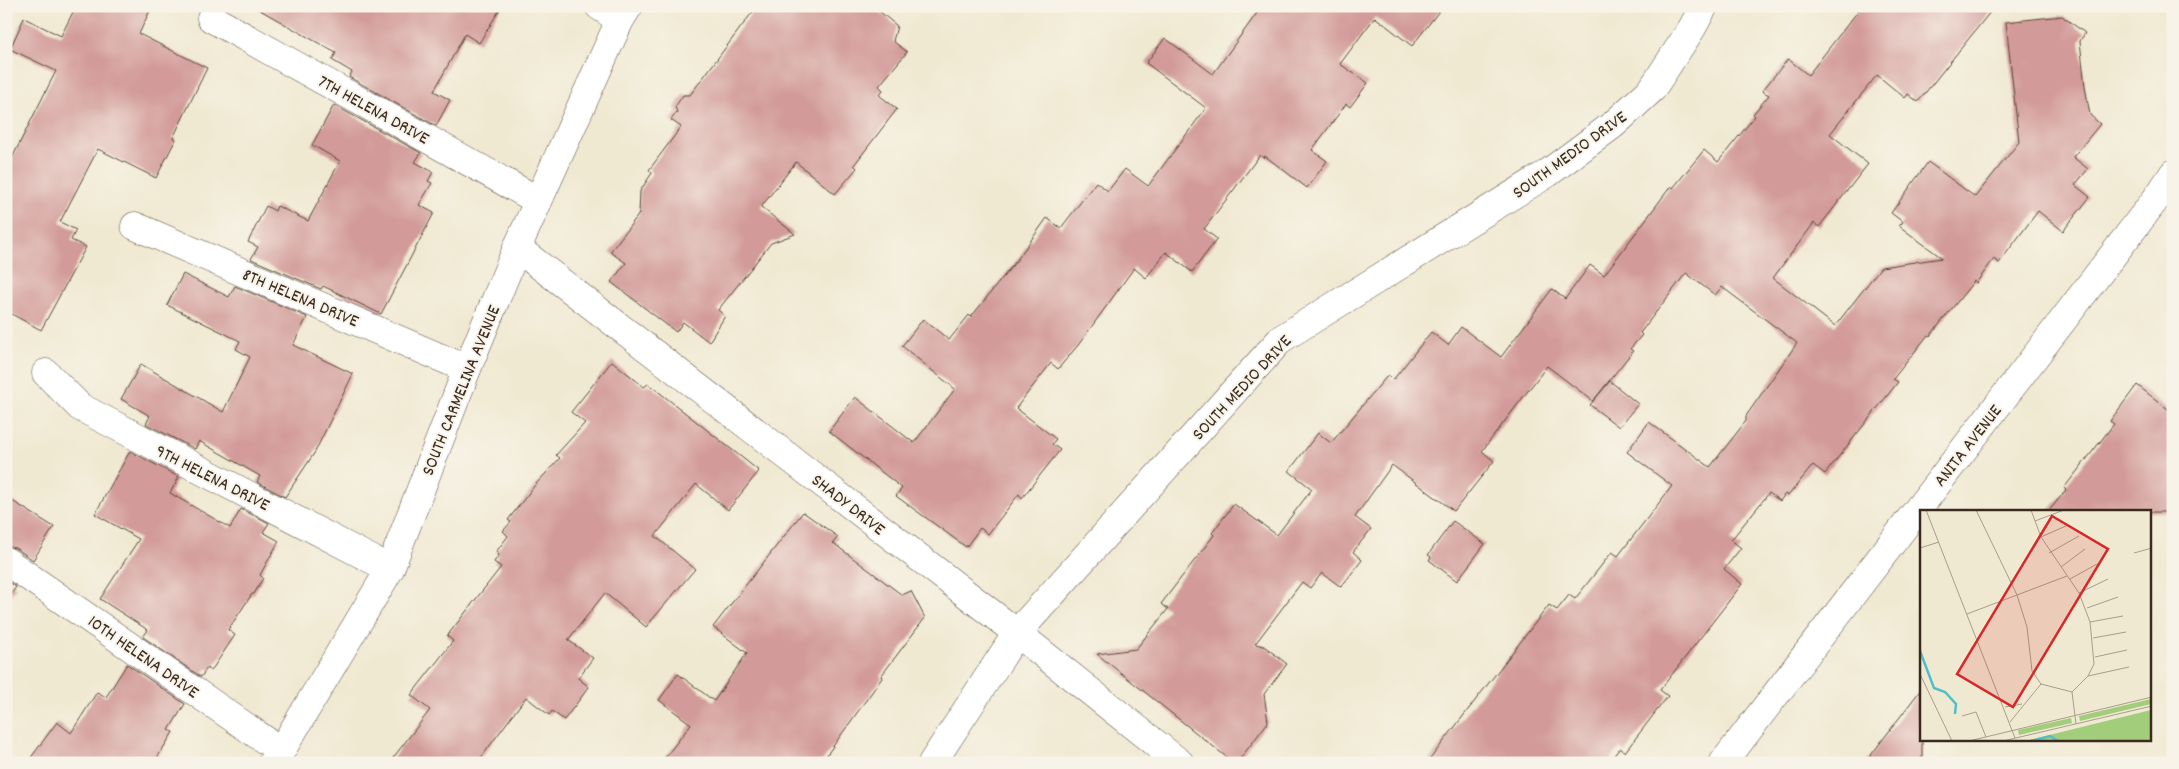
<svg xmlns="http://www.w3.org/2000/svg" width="2179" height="769" viewBox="0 0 2179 769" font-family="Dekko,sans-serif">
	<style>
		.building { fill: #d29a98 }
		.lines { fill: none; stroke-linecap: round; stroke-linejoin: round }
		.street-casing { stroke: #564739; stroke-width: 29 }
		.street { stroke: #fff; stroke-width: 28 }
		.labels { text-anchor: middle; stroke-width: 4; stroke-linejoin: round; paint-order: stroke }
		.street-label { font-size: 18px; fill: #3b2a1e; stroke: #f7f3e8 }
		.inset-river { fill: none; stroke: #51bec9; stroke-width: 2.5 }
		.inset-road { fill: none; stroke: #a89d8a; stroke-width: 1 }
		.view { fill: #d62828; fill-opacity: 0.15; stroke: #d62828; stroke-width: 2.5 }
		.inset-edge { fill: none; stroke: #3b2a1e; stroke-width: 2.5 }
	</style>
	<rect width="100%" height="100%" fill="#f7f3e8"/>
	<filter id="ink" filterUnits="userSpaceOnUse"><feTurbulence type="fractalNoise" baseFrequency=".02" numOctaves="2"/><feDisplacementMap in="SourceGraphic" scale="10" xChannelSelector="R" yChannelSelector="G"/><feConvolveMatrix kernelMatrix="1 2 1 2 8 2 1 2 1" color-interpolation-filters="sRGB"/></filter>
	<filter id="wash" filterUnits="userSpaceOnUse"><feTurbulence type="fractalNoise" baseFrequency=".0096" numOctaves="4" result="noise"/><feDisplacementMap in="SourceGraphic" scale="20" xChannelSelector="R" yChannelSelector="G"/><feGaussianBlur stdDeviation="1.12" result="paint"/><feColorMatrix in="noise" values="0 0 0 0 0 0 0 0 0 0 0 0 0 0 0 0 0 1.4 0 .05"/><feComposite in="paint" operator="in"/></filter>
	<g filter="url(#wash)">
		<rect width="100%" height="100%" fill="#f0e9d2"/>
		<g id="blocks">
			<g class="building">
				<path d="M76,6H152L139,34L207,68L173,138L176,139L156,178L98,149L60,222L76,230L71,240L86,247L41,330L6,311V170L56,71L10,49L24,18L61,36Z"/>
				<path d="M253,6H502L479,43L465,34L434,91L450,100L436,126L349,77L352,72L332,60L336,53Z"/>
				<path d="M757,6H873L897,26L893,41L907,52L879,86L883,90L879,95L897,109L854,165L857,168L835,194L796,162L761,207L795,234L771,243L718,310L725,316L709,342L683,322L676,332L611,282L626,263L610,252L639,214L640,191L652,173L649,170L681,127L671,120L677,112L675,107L683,95H690Z"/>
				<path d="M1262,6H1443L1412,46L1375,17L1340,64L1368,83L1350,107L1346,104L1312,150L1327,161L1307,188L1265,156L1263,158L1260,155L1204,229L1217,239L1192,272L1166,252L1146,278L1134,268L1079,344L1058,369L1051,363L1016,408L1056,439L1052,444L1060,450L1022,498L1019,494L988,534L980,528L966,547L896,496L902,488L829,431L855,397L914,443L955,389L902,346L923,319L949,340L969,315L971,317L1016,261L1047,218L1061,228L1096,182L1108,191L1125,169L1148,186L1206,108L1146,63L1165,38L1213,74Z"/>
				<path d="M1862,6H1995L1918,102L1908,94L1905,98L1877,75L1830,134L1868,164L1819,227L1814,223L1773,278L1835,326L1881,267L1942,258L1899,226L1903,222L1891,213L1928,162L1975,197L2019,142L2006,22L2062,16L2085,33L2080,41L2085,87L2090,115L2100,124L2073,157L2088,169L2075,185L2090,197L2063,231L2038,211L1999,263L1994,259L1976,283L1974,281L1930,336L1928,335L1893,379L1898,382L1825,474L1813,465L1788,496L1785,494L1780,501L1769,493L1731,540L1741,548L1724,569L1742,584L1660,690L1668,696L1625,752L1620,748L1608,763H1427L1549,605L1557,610L1569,595L1575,599L1612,552L1618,556L1672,486L1627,452L1649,422L1710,467L1746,421V416L1797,343L1722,287L1715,295L1686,273L1640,333L1642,335L1630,349L1633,351L1593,401L1547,366L1482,451L1494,461L1454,511L1392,465L1355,517L1371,529L1353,552L1362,560L1341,587L1322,573L1310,588L1302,582L1255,644L1264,646L1287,664L1264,694L1268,722L1237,763H1234L1097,654L1136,649L1168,609L1161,604L1214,535L1212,533L1234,504L1277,535L1312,489L1289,471L1318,433L1331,443L1388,375L1393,380L1431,332L1448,345L1461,327L1501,357L1552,289L1565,299L1590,265L1604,275L1671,186L1673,188L1704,150L1718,162L1755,116L1753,114L1769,95L1762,91L1788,59L1808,75Z"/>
				<path d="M334,105L421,153L415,162L433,172L428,181L432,183L419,205L434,213L381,314L323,286L321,289L251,259L258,247L248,242L266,206L275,211L277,206L308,221L340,161L312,145Z"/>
				<path d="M183,274L229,297L235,286L307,317L293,345L353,374L315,452L285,497L257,482L260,476L199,441L195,449L146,424L150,416L121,399L141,364L223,412L250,357L236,349L240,341L167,305Z"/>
				<path d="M612,361L644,387L648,384L655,389L759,471L728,510L696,484L655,536L695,569L646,627L605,593L568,640L593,658L578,678L589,687L564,720L552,711L549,715L526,697L477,763H389L430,710L411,695L453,641L447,636L501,567L494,562L499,555L496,552L508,536L503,531L511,522L508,520L535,485L560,458L556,455L585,423L571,412Z"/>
				<path d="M1610,381L1638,404L1619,427L1590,405Z"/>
				<path d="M2137,385L2173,413V512H2048L2066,490L2064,488L2114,424L2110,421Z"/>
				<path d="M130,451L179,477L170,493L230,528L241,509L269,523L263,532L279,541L260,575L263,578L254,594H252L228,630L235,635L211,671L207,668L201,677L143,637L148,630L100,599L139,539L95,514Z"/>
				<path d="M6,497L54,527L33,560L15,548L6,546Z"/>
				<path d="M803,512L838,537L833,543L902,595L911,591L925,618L881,676L882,678L821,763H661L691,724L659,700L678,674L714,701L747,653L713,627Z"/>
				<path d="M1453,521L1485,544L1457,581L1429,560L1431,557L1428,555Z"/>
				<path d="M6,580L16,587L6,602Z"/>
				<path d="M127,664L185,704L169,730L173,732L154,763H27L57,722L71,733L97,692L106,697Z"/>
				<path d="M1922,688V763H1865Z"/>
			</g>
		</g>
	</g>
	<g filter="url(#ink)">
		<use href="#blocks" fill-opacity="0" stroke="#564739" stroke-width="1"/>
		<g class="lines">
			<defs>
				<g id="street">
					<path d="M599,6L620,20"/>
					<path d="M211,18L537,200"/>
					<path d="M135,226L467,369"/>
					<path d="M517,248L1017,633L1180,763"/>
					<path d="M46,373L80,407L390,569"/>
					<path d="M6,561L281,751"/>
					<path d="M272,763L281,751L390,569L467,369L517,248L620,20L629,6"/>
					<path d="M932,763L1017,633L1281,339L1548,173L1614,124L1652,89L1692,28L1704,6"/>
					<path d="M1723,763L2159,195L2173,174"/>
				</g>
			</defs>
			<use href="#street" class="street-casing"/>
			<use href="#street" class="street"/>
		</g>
	</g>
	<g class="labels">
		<g class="street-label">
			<text transform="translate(374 109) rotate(29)" y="6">7TH HELENA DRIVE</text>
			<text transform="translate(1569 154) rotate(-36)" y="6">SOUTH MEDIO DRIVE</text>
			<text transform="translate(301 297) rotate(23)" y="6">8TH HELENA DRIVE</text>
			<text transform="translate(1241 387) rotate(-47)" y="6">SOUTH MEDIO DRIVE</text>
			<text transform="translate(460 390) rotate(-68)" y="6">SOUTH CARMELINA AVENUE</text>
			<text transform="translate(1967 445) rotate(-52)" y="6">ANITA AVENUE</text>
			<text transform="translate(213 477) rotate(27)" y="6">9TH HELENA DRIVE</text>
			<text transform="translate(849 504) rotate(38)" y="6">SHADY DRIVE</text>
			<text transform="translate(144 656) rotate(35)" y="6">10TH HELENA DRIVE</text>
		</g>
	</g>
	<g transform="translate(1920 510)">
		<rect width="231" height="231" fill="#f0e9d2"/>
		<path d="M231,189V194L160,211L159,206ZM231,200V231H105ZM151,208L152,213L99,225L98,220Z" fill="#a2ce7b"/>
		<path class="inset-river" d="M0,141L14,178L25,182L36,194L35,204M111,231L130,226L138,231"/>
		<path class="inset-road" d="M6,0L95,228M56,0L97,85L107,117L112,161L121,174L152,182M111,0L121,27L159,83L170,112L174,154L168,166L152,182L156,214M115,11L144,0M121,27L148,15M0,38L19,32M129,43L159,26M214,43L232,38M141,57L165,39M150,69L177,54M159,83L188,69M167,98L198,87M47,104L147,66M170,112L203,106M173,128L206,122M175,147L207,140M0,164L32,231M168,166L209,157M85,197L102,194M42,206L56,202L66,227M90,212L121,174M49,231L232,187M83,231L232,196"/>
		<path class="view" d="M132,6L188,39L93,197L37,164Z"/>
		<rect width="231" height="231" class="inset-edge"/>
	</g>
	<rect width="2179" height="769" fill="none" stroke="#f7f3e8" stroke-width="25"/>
</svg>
